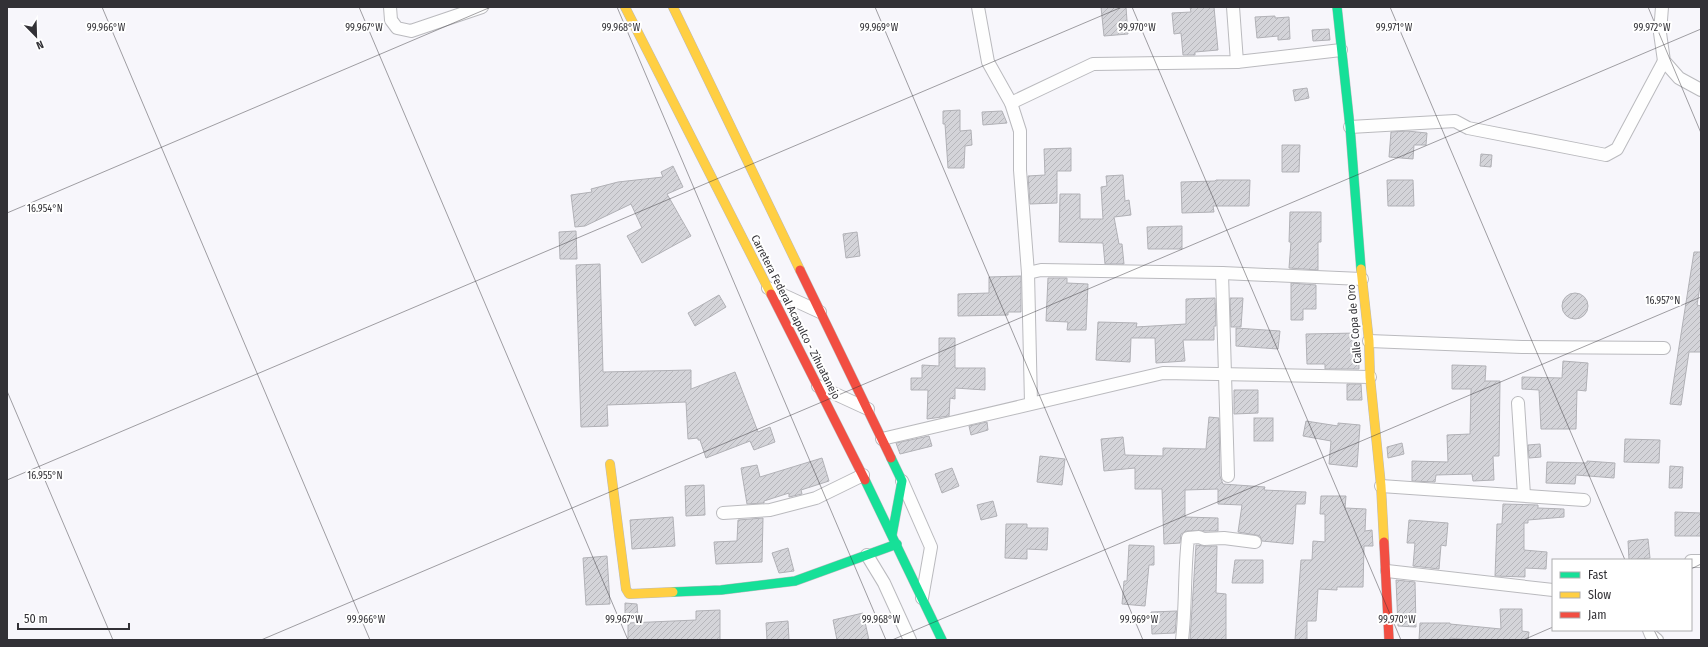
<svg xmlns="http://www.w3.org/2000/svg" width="1708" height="647" viewBox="0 0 1708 647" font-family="'Fira Sans Condensed',sans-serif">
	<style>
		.building { fill: url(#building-hatch); stroke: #b1b1b6 }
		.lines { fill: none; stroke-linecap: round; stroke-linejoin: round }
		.street-casing { stroke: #bababe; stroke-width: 14 }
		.fast-casing { stroke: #bababe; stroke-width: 10 }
		.slow-casing { stroke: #bababe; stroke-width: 10 }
		.jam-casing { stroke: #bababe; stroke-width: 10 }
		.street { stroke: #fefefe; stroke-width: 12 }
		.fast { stroke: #16e098; stroke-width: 9 }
		.slow { stroke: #ffcf43; stroke-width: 9 }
		.jam { stroke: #f24e42; stroke-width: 9 }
		.ticks { fill: none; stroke: #323136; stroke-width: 1; stroke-opacity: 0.45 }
		.labels { text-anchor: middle; stroke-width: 4; stroke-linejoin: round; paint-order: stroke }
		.street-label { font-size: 11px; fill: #323136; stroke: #fff }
		.ticks-label { font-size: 10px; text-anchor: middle; fill: #323136; stroke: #fff; stroke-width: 4; stroke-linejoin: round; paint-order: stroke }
	</style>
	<defs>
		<pattern id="building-hatch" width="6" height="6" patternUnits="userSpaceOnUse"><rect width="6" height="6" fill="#d4d4d9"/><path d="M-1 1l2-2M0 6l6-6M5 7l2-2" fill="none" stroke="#b6b6bb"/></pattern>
	</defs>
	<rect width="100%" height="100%" fill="#f7f6fb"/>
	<g class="building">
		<path d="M1101,7H1126L1128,34L1104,36Z"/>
		<path d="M1190,7H1214L1218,50L1195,52V55H1183L1181,33L1174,34L1172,13L1191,12Z"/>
		<path d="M1275,16V18L1289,17L1290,39L1278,40V36L1257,38L1255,17Z"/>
		<path d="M1329,29L1330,40L1313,41L1312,30Z"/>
		<path d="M1307,88L1309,98L1295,101L1293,90Z"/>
		<path d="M960,110V131L971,130L972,145L965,146L964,168H948L945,124H943V111Z"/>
		<path d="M1002,111L1007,123L983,125L982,112Z"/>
		<path d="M1407,131L1427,133L1426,145H1414L1413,159L1389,157L1391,132Z"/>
		<path d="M1282,145H1300L1299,172H1282Z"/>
		<path d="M1071,148V171H1057V203L1030,204L1028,176L1045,175L1044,149Z"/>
		<path d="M1481,154L1492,155L1491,167L1480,166Z"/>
		<path d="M673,166L683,187L667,194L691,236L642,263L627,236L642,228L631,204L585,226L575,227L571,195L592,192L591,189L618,182L663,177L661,172Z"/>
		<path d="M1123,175L1125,201L1129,200L1131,215L1114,217L1119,244H1122L1124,264H1105L1103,243L1059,242L1060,194H1080V219H1103L1101,187L1107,186L1106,176Z"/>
		<path d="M1216,180H1250L1249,206H1213L1214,212L1182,213L1181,182L1215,181Z"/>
		<path d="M1387,180H1413L1414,206H1388Z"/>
		<path d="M1290,212H1321V242H1318V270L1289,268L1291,242H1289Z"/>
		<path d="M1182,226V249H1148L1147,227Z"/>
		<path d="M576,231L577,259H560L559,232Z"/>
		<path d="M857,232L860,256L846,258L843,234Z"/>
		<path d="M1694,252H1701V280L1697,305L1701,306V352H1689L1681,405L1670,404Z"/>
		<path d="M600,264L603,372L691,370V389L735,372L758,432L770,427L775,442L754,450L750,441L706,458L700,440H698V438L688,439L686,402L607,405L608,426L581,427L576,265Z"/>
		<path d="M1021,276V312H1008V315L958,316V294L989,293V277Z"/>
		<path d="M1048,278H1067V283L1088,284L1086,330H1067L1068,322L1046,321Z"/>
		<path d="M1291,283L1316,285V309H1303V320H1291Z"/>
		<circle cx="1575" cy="306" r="13"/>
		<path d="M719,295L726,307L695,326L688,313Z"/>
		<path d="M1215,298L1216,326H1214V340H1183L1185,361L1156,363L1155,338H1131L1130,362L1096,360L1098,322L1137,323L1136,327L1186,324V299Z"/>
		<path d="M1230,298H1243L1241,327H1231Z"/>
		<path d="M1236,328L1280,331L1278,349L1236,346Z"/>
		<path d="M1358,333L1359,369H1325V364H1307L1306,334Z"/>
		<path d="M939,338H955V368H985V390L955,388V399L950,398L949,416L927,419L928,390H911V378H922V365L939,366Z"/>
		<path d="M1563,361L1588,363L1586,391L1577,390L1576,429H1541L1539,390L1522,389V377L1562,378Z"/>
		<path d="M1452,365L1486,366L1485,381H1500L1499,456H1493L1494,480L1473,481L1472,474L1436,475L1435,482L1412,481V461L1448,462L1447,435L1470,434L1471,389H1452Z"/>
		<path d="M1347,384H1361L1362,400H1347Z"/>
		<path d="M1234,390H1258V413L1234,414Z"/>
		<path d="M1209,417L1219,418L1220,476L1223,484L1265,487L1264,490L1306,492L1305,504H1296L1293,544L1262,541L1260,536L1256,535L1238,532L1242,505L1218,504V489L1185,490V517L1218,518V531H1187L1181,534L1180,543L1164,544L1162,489H1135V468L1104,471L1101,439L1123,437L1125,455L1163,456V448L1206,449Z"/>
		<rect x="1254" y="418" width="19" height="23"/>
		<path d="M1306,421L1338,426V423L1360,425L1357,467L1329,464L1331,441L1303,436Z"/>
		<path d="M987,422L988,430L971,435L969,426Z"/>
		<path d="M929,436L932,446L900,454L896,443Z"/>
		<path d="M1625,439L1660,440L1659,463L1624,462Z"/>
		<path d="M1402,443L1404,454L1388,458L1387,447Z"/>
		<path d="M1540,444L1541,457L1529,458L1528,445Z"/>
		<path d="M1040,456L1065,459L1062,485L1037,482Z"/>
		<path d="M822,458L829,481L801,490L802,494L789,497V493L764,501V503L747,504L741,468L757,465L760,477Z"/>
		<path d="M1587,461L1615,463L1614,478L1576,475L1575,484L1546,483L1547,462L1587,463Z"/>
		<path d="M1670,466L1683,467L1682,488H1669Z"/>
		<path d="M952,468L959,486L942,493L935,474Z"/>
		<path d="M704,485L705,515L686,516L685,486Z"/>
		<path d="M1321,496H1346L1345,508L1366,509L1365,531L1372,530L1373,546H1364L1363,587H1337V590L1318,589L1316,621H1307V640H1295L1301,560H1312L1313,541L1325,542V514H1320Z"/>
		<path d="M993,501L997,516L981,520L977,505Z"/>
		<path d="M1503,504L1538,505V508L1564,509V517L1528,520V523H1524V550L1547,552L1546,569L1525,568V577L1495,576L1497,524H1502Z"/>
		<path d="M1675,512L1701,513V536H1675Z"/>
		<path d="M673,517L675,546L632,549L630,520Z"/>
		<path d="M763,518L762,562L716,564L714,542L737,541L738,520Z"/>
		<path d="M1409,520L1448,523L1446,546L1441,545L1439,569L1413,566L1415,543H1407Z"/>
		<path d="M1006,524H1027V528H1048L1047,550L1027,549V559L1005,558Z"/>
		<path d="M1648,539L1650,558L1629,560L1628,541Z"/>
		<path d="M1129,545L1154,546V565H1149L1145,606L1122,604L1124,581H1127Z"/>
		<path d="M1196,545L1204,546H1217L1216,593L1226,594V640H1190Z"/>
		<path d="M788,548L794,571L779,573L772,553Z"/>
		<path d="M607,556L610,604L586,605L583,558Z"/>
		<path d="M1235,560H1263V583H1232Z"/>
		<path d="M1396,580L1415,582L1416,627L1398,626Z"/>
		<path d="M625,603L637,604L638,616H625Z"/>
		<path d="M1500,609H1522V631L1529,632L1528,640H1469L1450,638V640H1419L1420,623H1450V624L1501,629Z"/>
		<path d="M720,610V640H628V623L696,620V611Z"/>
		<path d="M1177,611L1175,633L1152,634L1151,612Z"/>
		<path d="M863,613L869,640H837L833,620Z"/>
		<path d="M788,621L789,640H767L766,623Z"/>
	</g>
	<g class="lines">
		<defs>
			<g id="street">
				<path d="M390,7L391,20L397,28L411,31L482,7"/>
				<path d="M978,7L988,62L1011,103L1020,131V170L1028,273L1031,403"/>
				<path d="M1233,7L1237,62"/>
				<path d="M1662,7L1660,33L1664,61L1679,78L1701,90"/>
				<path d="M1011,103L1093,64L1237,62L1341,50"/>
				<path d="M1350,127L1455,121L1468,128L1606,155L1617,149L1664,61"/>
				<path d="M1028,273L1041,270L1222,273L1362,279"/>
				<path d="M1222,273L1228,476"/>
				<path d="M768,288L820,312"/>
				<path d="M1369,341L1522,347L1664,348"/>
				<path d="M818,386L868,409"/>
				<path d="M1518,403L1524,495"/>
				<path d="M882,439L1163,373L1370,377"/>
				<path d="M902,481L931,547L922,598"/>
				<path d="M1381,486L1584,500"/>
				<path d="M723,513L770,510L816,498L863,475"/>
				<path d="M867,555L884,583L910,640"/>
				<path d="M1691,561H1701"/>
				<path d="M1387,571L1553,590"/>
				<path d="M1649,630L1651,635L1657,640"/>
				<path d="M1182,640C1186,606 1184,572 1188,538L1199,537L1204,539L1224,538L1255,542"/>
			</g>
			<g id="fast">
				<path d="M1337,7L1350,127L1361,269"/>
				<path d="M891,458L902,481L892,535"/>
				<path d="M865,480L942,640"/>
				<path d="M673,592L721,590L795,581L897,544"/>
			</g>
			<g id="slow">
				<path d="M625,7L771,294"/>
				<path d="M673,7L800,270"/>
				<path d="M1361,269L1369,341L1370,377L1381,486L1384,542"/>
				<path d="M610,464L626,589L629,594L673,592"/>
			</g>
			<g id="jam">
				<path d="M800,270L891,458"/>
				<path d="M771,294L865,480"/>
				<path d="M1384,542L1389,640"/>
			</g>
		</defs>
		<use href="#street" class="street-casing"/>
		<use href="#fast" class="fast-casing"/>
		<use href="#slow" class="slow-casing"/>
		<use href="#jam" class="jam-casing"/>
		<use href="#street" class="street"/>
		<use href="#fast" class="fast"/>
		<use href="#slow" class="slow"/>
		<use href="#jam" class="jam"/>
	</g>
	<path class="ticks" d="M102,7L370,640M359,7L628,640M617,7L886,640M875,7L1143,640M1132,7L1401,640M1390,7L1625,560M1648,7L1701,133M7,213L491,7M7,391L113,640M7,480L1122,7M1691,569L1701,564M1654,630L1659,640M261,640L1701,29M892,640L1701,297M1523,640L1553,627"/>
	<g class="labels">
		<g class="street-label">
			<text transform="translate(796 317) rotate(63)" y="4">Carretera Federal Acapulco - Zihuatanejo</text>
			<text transform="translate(1354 324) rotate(-95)" y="4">Calle Copa de Oro</text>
		</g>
	</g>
	<g class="ticks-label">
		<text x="106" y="31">99.966°W</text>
		<text x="364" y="31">99.967°W</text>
		<text x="621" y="31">99.968°W</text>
		<text x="879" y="31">99.969°W</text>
		<text x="1137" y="31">99.970°W</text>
		<text x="1394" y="31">99.971°W</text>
		<text x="1652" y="31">99.972°W</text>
		<text x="45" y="212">16.954°N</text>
		<text x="1663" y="304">16.957°N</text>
		<text x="45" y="479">16.955°N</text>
		<text x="366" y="623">99.966°W</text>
		<text x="624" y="623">99.967°W</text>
		<text x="881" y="623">99.968°W</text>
		<text x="1139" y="623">99.969°W</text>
		<text x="1397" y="623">99.970°W</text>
	</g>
	<rect width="1708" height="647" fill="none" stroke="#323136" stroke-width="16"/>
	<rect x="1552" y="559" width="140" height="72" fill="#ffffff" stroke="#adadaf"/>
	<rect x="1560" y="572" width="20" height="6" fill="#16e098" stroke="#adadaf"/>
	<text x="1588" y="579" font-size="12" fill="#323136">Fast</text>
	<rect x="1560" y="592" width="20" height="6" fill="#ffcf43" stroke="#adadaf"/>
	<text x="1588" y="599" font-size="12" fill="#323136">Slow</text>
	<rect x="1560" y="612" width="20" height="6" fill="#f24e42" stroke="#adadaf"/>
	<text x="1588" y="619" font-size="12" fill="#323136">Jam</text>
	<g transform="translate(36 36) rotate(157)" stroke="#ffffff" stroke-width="3" paint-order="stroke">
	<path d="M0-3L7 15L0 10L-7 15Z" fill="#323136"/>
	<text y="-6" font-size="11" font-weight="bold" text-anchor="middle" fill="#323136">N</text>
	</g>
	<path d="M18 623v6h111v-6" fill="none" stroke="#323136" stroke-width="2"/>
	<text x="24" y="623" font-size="12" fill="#323136" stroke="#ffffff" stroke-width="3" paint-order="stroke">50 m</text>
</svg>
